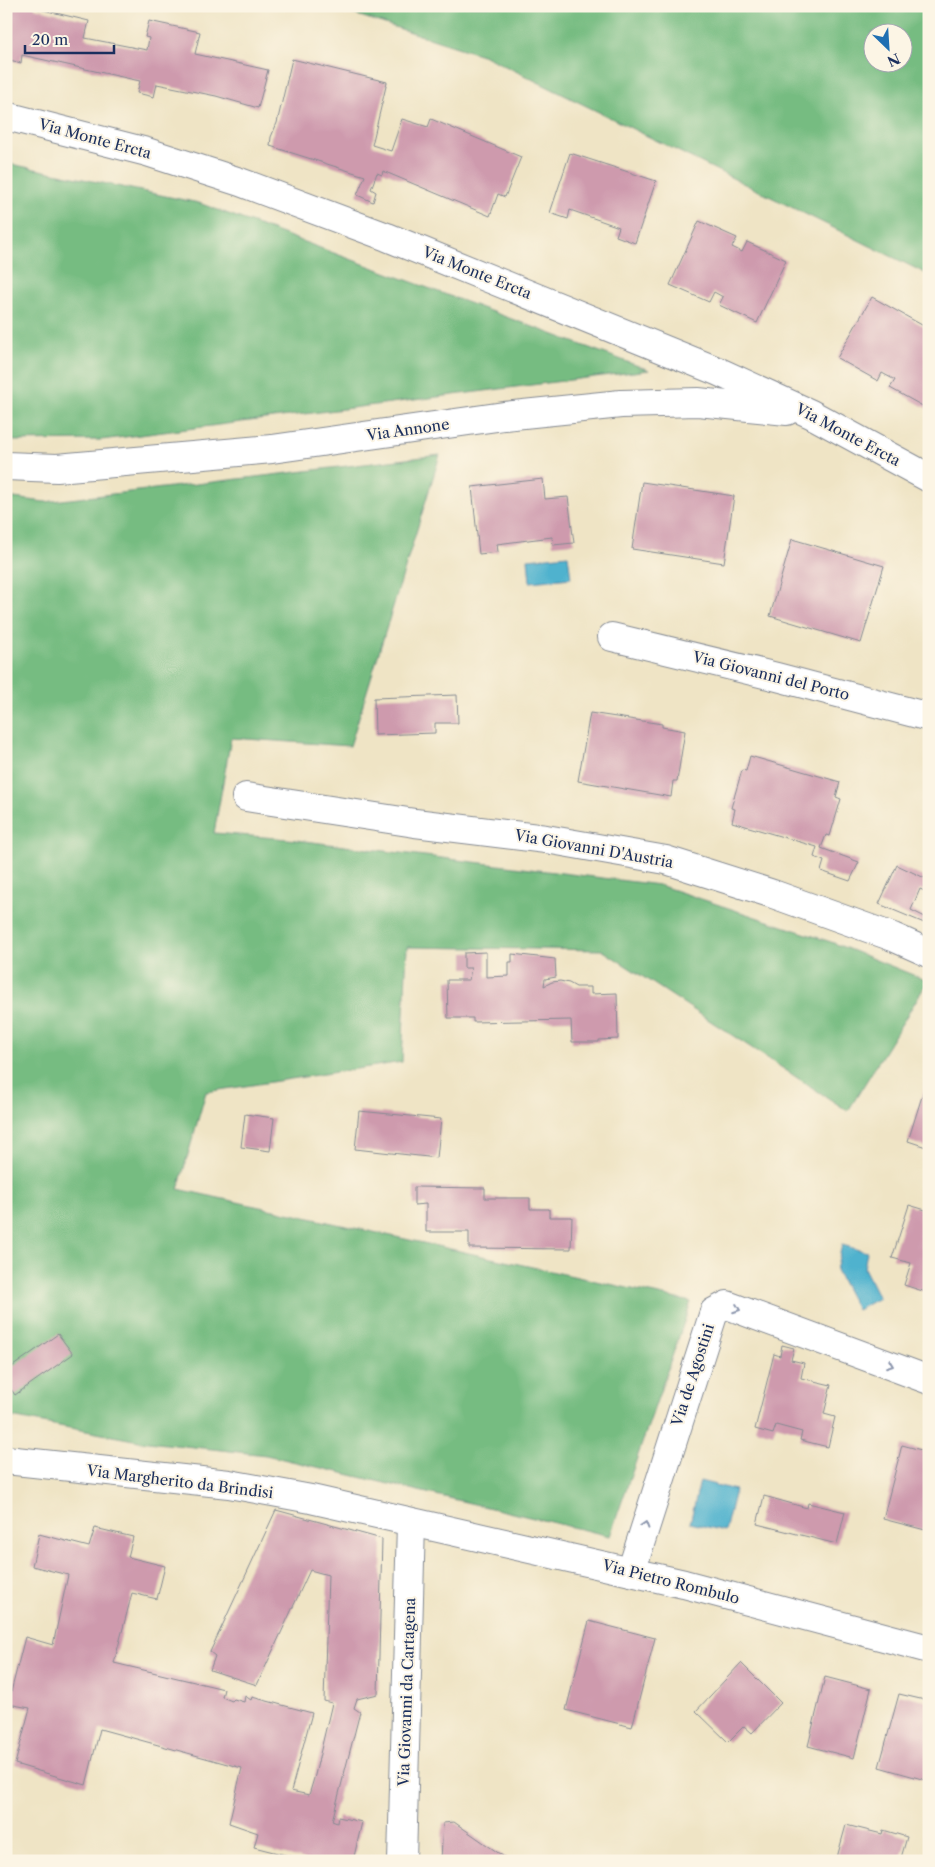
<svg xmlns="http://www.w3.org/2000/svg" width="935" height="1867" viewBox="0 0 935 1867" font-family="'Libre Caslon Text',serif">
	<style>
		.forest { fill: #76bc81; stroke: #487670; fill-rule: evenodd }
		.water { fill: #4fb2ce; stroke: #357096 }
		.building { fill: #ce9aad }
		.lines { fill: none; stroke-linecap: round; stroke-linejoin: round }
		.minor-casing { stroke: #858a92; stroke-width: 30 }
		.minor { stroke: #fff; stroke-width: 28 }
		.oneway { stroke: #8d97ae }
		.labels { text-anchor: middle; stroke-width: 4; stroke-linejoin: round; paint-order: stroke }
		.street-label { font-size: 15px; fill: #1b2f5e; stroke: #fcf5e5 }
	</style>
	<rect width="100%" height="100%" fill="#fcf5e5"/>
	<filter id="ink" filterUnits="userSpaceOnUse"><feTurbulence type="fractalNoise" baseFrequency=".02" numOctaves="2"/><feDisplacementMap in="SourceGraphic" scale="10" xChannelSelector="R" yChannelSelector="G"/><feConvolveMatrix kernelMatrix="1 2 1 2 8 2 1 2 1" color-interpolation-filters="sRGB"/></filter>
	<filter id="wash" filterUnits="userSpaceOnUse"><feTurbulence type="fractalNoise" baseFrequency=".0096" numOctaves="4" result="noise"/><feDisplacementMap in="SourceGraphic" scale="20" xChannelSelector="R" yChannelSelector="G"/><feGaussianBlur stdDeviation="1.12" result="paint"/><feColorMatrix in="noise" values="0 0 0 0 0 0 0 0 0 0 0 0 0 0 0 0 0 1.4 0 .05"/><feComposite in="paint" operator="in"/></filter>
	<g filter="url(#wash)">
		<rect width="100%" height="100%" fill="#efe4c5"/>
		<g class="forest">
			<path d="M329,6H929V275L485,56ZM872,32H902V62H872Z"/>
			<path d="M6,163L199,203L649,370L101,440L6,441Z"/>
			<path d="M440,455L350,746L231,738L214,833L288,839L659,885L831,942L928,981L848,1111L602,950L407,947L402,1062L206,1092L178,1189L691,1302L610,1536L266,1455L139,1441L6,1416V497L45,502Z"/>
		</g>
		<g class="water">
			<path d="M568,555L571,578L530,582L528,559Z"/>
			<path d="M842,1245L867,1252L864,1268L879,1298L857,1310L836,1270Z"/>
			<path d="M700,1481L735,1490L725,1531L690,1523Z"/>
		</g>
		<g id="blocks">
			<g class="building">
				<path d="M10,6H35V8L89,21L85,38L147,50L149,38L145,37L149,21L200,32L195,54L268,70L258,108L216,96L157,84L154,97L137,93L140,81L22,55L21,63L6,59V22Z"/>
				<path d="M292,59L387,82L372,145L391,151L402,119L428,127L431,119L521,157L505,197L498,194L490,216L383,171L382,175L377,173L371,189L376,192L373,202L357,195L365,176L270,146L271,137L277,123Z"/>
				<path d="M570,153L656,181L635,243L616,236L619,227L570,210L568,219L550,213Z"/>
				<path d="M699,221L737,238L732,247L742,252L747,242L786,260L757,323L719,305L723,297L714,292L709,302L670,285Z"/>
				<path d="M872,297L929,329L928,409L890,388L895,380L882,373L878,381L837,358Z"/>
				<path d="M543,479L545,499L568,497L574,543L553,545L552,537L497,544L498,552L479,554L472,487Z"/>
				<path d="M642,482L734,496L724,563L632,549Z"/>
				<path d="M792,539L884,566L861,643L770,616Z"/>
				<path d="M457,695L458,723H435V733L375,735L374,698Z"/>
				<path d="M590,713L662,724V727L685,731L677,781H673L671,797L578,781Z"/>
				<path d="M750,756L840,782L836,797L841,799L830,836L826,835L821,848L859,862L850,881L821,871L824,861L814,857L817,847L732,822L735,809L731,808L742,770L746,771Z"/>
				<path d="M897,865L929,880V893L920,889L911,910L925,917L929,910V925L879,904Z"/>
				<path d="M486,952V977L509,976V962H512V954L555,959L556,977L545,979L544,986L552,982L560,981L569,983L576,987H591V994L617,993L618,1039L599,1040V1042H572L571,1020L473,1022V1018H448L447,980H469L471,968H464V953Z"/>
				<path d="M928,1077H929V1148L908,1141Z"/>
				<path d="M359,1111L441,1119L437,1158L355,1149Z"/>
				<path d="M245,1114L274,1118L270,1151L241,1147Z"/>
				<path d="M414,1187L485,1188V1198H530V1209H549V1217H572L571,1249L469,1248V1232H426V1204L414,1205Z"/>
				<path d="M909,1205L929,1211V1293L904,1285L911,1263L892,1258Z"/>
				<path d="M58,1334L73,1354L15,1395L6,1382V1371Z"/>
				<path d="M782,1345L794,1348L791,1360L804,1363L801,1378L831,1385L824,1414L835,1417L828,1447L800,1440L802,1432L776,1425L773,1434L755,1429L774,1354L780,1356Z"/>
				<path d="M902,1445L929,1452V1531L883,1519Z"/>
				<path d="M764,1496L807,1508L808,1503L845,1512L837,1544L757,1524Z"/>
				<path d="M276,1510L382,1539L378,1694L357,1699L354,1708L360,1712L332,1821L337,1823L338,1817L362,1822L353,1861H309L254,1847L258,1833L229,1823L242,1768L100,1729L86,1785L15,1764L30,1708L8,1704L25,1637L53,1645L68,1575L32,1566L39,1534L89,1547L95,1528L133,1537L128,1557L165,1566L157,1599L132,1593L114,1663L224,1689L222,1697L232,1701L234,1699L244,1702L245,1696L251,1700L252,1697L312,1713L291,1791L309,1795L315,1775L332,1703L324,1701L328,1575L310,1570L257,1685L210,1670L215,1656L210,1652Z"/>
				<path d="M589,1621L655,1638L632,1727L566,1710Z"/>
				<path d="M741,1663L781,1703L752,1733L744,1726L728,1742L696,1711Z"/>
				<path d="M825,1677L871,1689L854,1758L808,1746Z"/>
				<path d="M899,1694L929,1701V1781L879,1767Z"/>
				<path d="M454,1822L510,1861L441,1860L443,1823Z"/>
				<path d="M846,1825L882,1834L883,1830L907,1837L901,1858L910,1861H836Z"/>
			</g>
		</g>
	</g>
	<g filter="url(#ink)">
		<use href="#blocks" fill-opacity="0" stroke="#858a92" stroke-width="1"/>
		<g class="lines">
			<defs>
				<g id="minor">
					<path d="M6,116L147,152L240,182L387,237L717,371L811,414L929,478"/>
					<path d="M6,466L57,468L272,449L504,416L621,404L698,402L787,411"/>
					<path d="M612,637L777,677L929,717"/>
					<path d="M246,797L415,823L546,839L666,860L773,894L893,937L929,953"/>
					<path d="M6,1460L229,1484L311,1499L684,1584L929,1649"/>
					<path d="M631,1572L714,1312L727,1305L929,1380"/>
					<path d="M402,1861L411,1523"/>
				</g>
			</defs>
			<use href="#minor" class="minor-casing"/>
			<use href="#minor" class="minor"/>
		</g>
		<defs><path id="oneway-chevron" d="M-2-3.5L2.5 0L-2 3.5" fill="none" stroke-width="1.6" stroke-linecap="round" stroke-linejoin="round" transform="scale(1.25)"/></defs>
		<g class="oneway">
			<use href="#oneway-chevron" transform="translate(737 1309) rotate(20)"/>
			<use href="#oneway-chevron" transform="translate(890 1365) rotate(21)"/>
			<use href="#oneway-chevron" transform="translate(645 1525) rotate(-73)"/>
		</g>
	</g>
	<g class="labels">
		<g class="street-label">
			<text transform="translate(95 139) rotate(15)" y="5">Via Monte Ercta</text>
			<text transform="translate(477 273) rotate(22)" y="5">Via Monte Ercta</text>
			<text transform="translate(408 430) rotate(-8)" y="5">Via Annone</text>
			<text transform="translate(848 435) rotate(28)" y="5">Via Monte Ercta</text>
			<text transform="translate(771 676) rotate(14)" y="5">Via Giovanni del Porto</text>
			<text transform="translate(594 849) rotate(10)" y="5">Via Giovanni D'Austria</text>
			<text transform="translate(693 1375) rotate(-72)" y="5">Via de Agostini</text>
			<text transform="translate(180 1482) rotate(7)" y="5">Via Margherito da Brindisi</text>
			<text transform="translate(671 1582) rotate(14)" y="5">Via Pietro Rombulo</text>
			<text transform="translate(407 1692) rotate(-88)" y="5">Via Giovanni da Cartagena</text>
		</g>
	</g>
	<rect width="935" height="1867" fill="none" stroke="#fcf5e5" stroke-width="25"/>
	<g transform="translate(888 48) rotate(155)"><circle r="24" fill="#fcf5e5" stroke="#a2a6af"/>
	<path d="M0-4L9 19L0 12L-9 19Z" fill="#1f6fb2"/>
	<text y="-8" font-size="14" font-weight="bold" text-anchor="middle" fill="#1b2f5e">N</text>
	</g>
	<path d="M25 45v8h89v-8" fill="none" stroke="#1b2f5e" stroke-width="2.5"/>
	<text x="32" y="45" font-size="15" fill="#1b2f5e" stroke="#fcf5e5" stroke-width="4" paint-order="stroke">20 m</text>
</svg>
